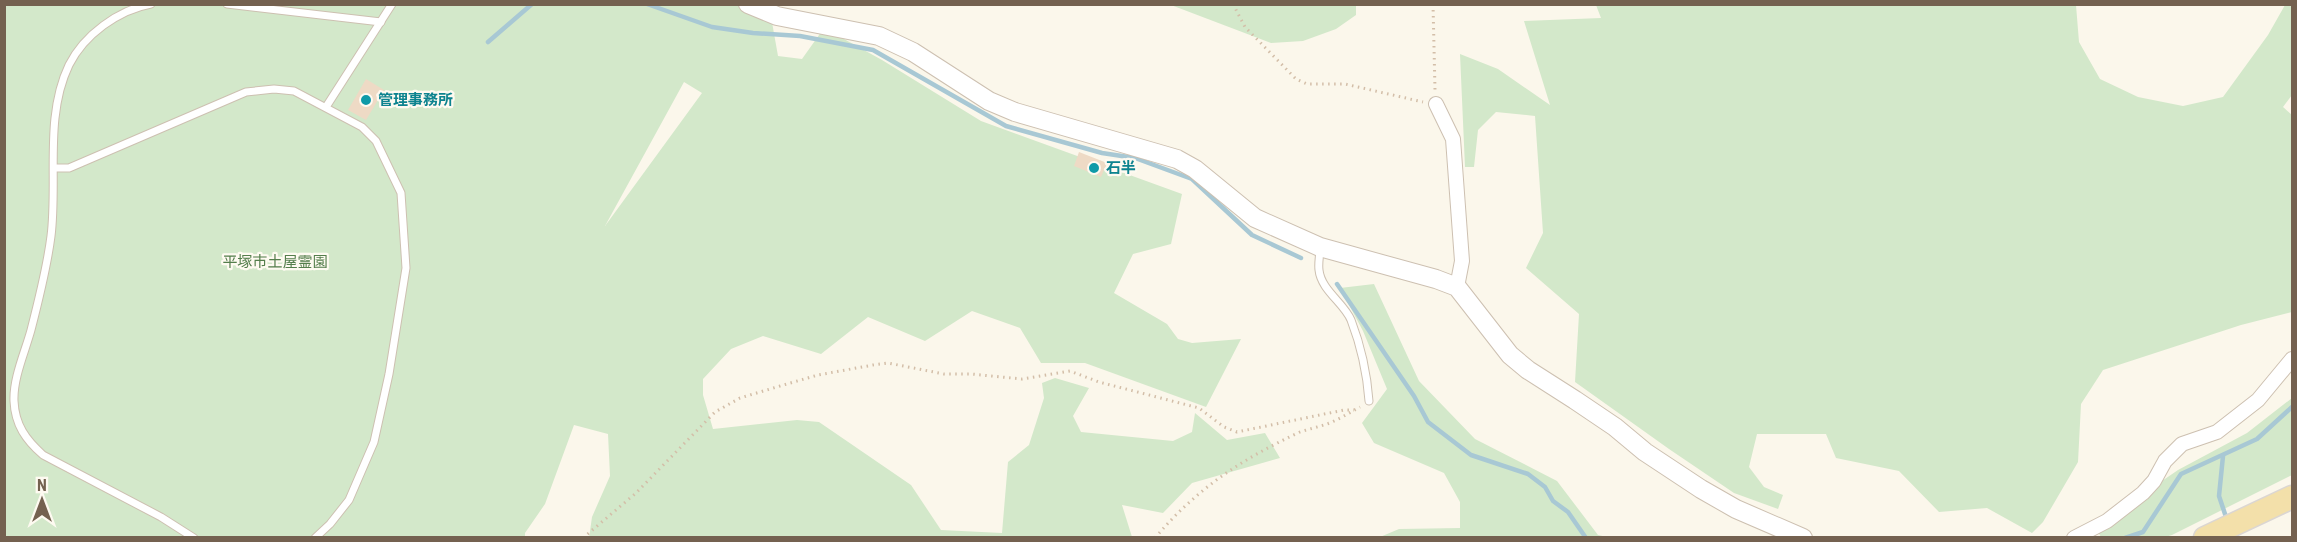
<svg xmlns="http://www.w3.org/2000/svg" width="2297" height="542" viewBox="0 0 2297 542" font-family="'Roboto Condensed','Noto Sans JP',sans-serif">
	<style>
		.green { fill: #d3e8ca; fill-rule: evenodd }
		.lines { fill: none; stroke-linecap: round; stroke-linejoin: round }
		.stream { stroke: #a8c8d4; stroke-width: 4.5 }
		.building { fill: #eedac5 }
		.service-casing { stroke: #cdc0b1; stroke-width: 9 }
		.minor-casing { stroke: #cdc0b1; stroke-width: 16 }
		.tertiary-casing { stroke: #cdc0b1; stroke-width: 20 }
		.primary-casing { stroke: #dbd6d2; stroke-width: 25 }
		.path { stroke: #d3bea8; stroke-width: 3; stroke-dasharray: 1.5 4.5; stroke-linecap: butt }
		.service { stroke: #fff; stroke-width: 7 }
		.minor { stroke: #fff; stroke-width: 14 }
		.tertiary { stroke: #fff; stroke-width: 18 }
		.primary { stroke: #f3e0aa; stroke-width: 22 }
		.culture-dot { fill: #0f9aa8; stroke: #fefaf1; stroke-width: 2 }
		.labels { text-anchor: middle; stroke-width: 4.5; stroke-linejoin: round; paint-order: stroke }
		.culture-label { font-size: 15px; font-weight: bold; fill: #0d838f; stroke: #fefaf1; text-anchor: start }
		.park-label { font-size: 15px; fill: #547e4c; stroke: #fefaf1 }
	</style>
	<rect width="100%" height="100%" fill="#fbf7eb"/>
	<g class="green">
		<path d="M4,5H743L770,11L778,56L802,59L824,28L882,60L981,121L1182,194L1171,244L1133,254L1114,293L1167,324L1178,339L1192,343L1241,339L1206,407L1085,363H1041L1020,328L972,311L925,341L868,317L821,354L763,336L731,349L703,379V395L713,429L797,420L819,422L911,485L941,530L1002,533L1008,462L1029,445L1044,398L1042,383L1055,378L1089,388L1073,416L1081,432L1173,441L1192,432L1195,413L1227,440L1265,433L1280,458L1192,483L1163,513L1122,505L1132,537L589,538L592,517L610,476L608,434L574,425L545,504L525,533V537H5ZM684,82L702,93L605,226Z"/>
		<path d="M1171,5L1356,4V15L1336,29L1303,41L1271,43Z"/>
		<path d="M1596,5H2076L2079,42L2100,79L2138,97L2183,106L2223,97L2268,35L2285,5H2292V95L2283,107L2292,115V312L2241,325L2103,370L2081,404L2078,462L2043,522L2032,533L1987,508L1939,512L1899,471L1836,458L1826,434H1757L1749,467L1764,487L1783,495L1778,509L1734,493L1669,449L1575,382L1579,314L1526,268L1543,233L1535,116L1496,112L1478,130L1474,167H1465L1460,54L1498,69L1550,105L1524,21L1601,18Z"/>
		<path d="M1374,284L1419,381L1475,439L1557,481L1598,535L1607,537H1380L1399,529L1460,528V502L1444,473L1374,443L1362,423L1387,389L1363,331L1340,288Z"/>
		<path d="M2292,398V475L2172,535L2165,537H2101L2095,527L2178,470L2247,433Z"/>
	</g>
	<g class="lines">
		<g class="stream">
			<path d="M647,4L712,27L753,33L800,36L873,50L1006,126L1102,153L1135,158L1192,179L1252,235L1301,258"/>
			<path d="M488,42L532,4"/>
			<path d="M1337,284L1414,396L1428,422L1471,455L1528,474L1545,487L1553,501L1568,512L1586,538"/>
			<path d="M2223,456L2219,496L2227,520"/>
			<path d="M2125,538L2143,532L2181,474L2257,439L2292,407"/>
		</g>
	</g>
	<g class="building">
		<path d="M366,79L384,90L366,120L348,110Z"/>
		<path d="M1079,152L1107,163L1101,177L1074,166Z"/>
	</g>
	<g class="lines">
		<defs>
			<g id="service">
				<path d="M151,4C118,10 84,35 69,65C44,117 58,180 51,236C47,268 39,299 31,330C25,352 13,378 14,401C15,425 26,440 43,455L161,517L194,538"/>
				<path d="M227,4L381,22"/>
				<path d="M326,107L392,4"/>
				<path d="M54,168H69L246,92L274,89L294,91L362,127L376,141L401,193L406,268L389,374L374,442L349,500L330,524L315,538"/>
				<path d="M1320,247C1320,255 1318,263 1319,270C1321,290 1344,303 1351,320C1361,346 1367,374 1369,401"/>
			</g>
			<g id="minor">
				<path d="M1436,104L1453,139L1462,261L1457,287"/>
				<path d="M2074,538L2107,521L2143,493L2154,481L2165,461L2182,444L2217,432L2258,400L2292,359"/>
			</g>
			<path id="tertiary" d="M748,4L777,16L879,36L913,52L989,101L1015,112L1177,159L1195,169L1255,218L1320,247L1436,279L1457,287L1510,355L1528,370L1575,400L1615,427L1645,452L1701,489L1736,509L1803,538"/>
			<path id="primary" d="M2205,538L2292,497"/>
		</defs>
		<use href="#service" class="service-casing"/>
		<use href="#minor" class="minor-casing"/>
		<use href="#tertiary" class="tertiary-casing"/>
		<use href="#primary" class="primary-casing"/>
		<g class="path">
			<path d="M1233,4L1245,27L1296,79L1307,84H1345L1423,102"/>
			<path d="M1433,4L1435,90"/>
			<path d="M583,538L636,493L715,412L740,398L780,386L818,375L873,365L888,363L944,374H971L1022,379L1070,371L1099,382L1199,408L1224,427L1237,432L1344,410H1354"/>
			<path d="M1155,538C1197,488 1242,459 1300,432C1309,429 1318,427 1327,424C1338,420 1349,413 1360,407"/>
		</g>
		<use href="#service" class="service"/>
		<use href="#minor" class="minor"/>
		<use href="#tertiary" class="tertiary"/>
		<use href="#primary" class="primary"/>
	</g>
	<g class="culture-dot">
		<circle cx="366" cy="100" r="6"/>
		<circle cx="1094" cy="168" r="6"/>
	</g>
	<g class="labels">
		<g class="culture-label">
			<text x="378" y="105">管理事務所</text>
			<text x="1106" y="173">石半</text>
		</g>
		<g class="park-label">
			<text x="275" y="267">平塚市土屋霊園</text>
		</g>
	</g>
	<rect width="2297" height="542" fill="none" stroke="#746150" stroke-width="12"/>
	<g transform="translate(42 500)" stroke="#fefaf1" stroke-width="4.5" paint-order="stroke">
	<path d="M0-4.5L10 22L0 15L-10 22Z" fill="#746150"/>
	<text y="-9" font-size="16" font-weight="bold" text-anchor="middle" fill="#746150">N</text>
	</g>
</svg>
